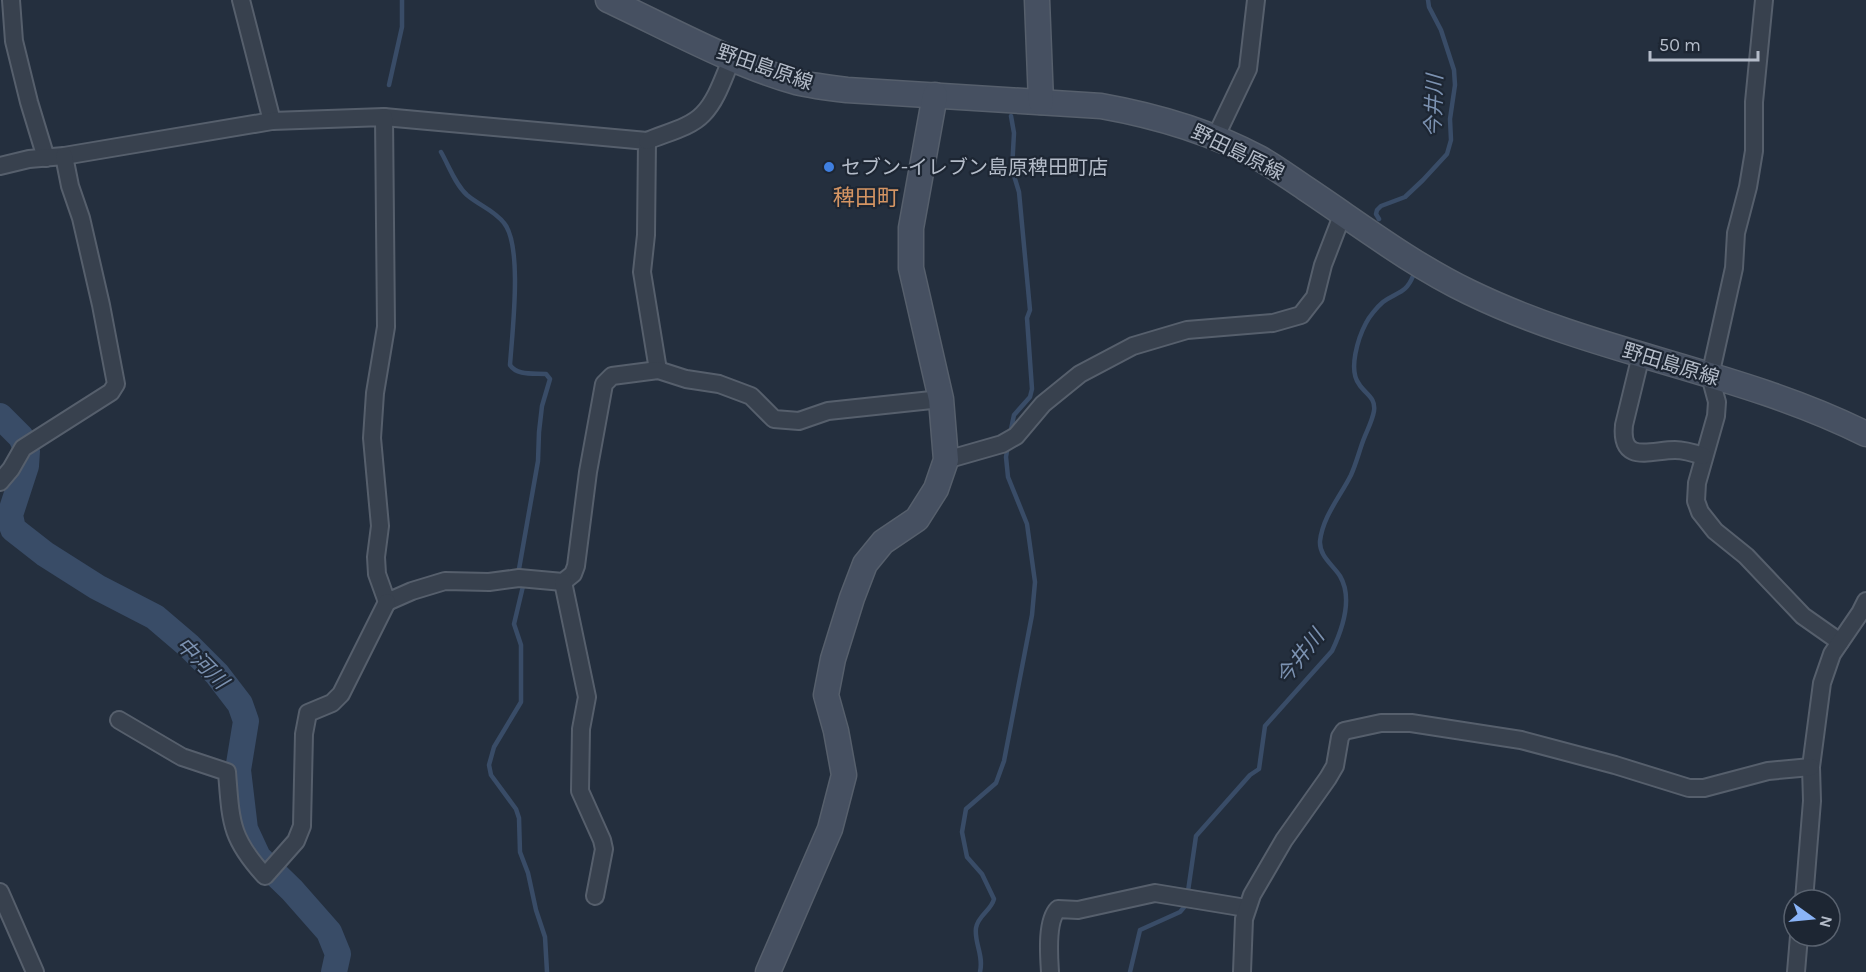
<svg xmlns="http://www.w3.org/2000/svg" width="1866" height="972" viewBox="0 0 1866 972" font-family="Karla,'Noto Sans JP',sans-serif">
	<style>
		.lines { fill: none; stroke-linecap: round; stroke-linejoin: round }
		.stream { stroke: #394c67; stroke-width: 4.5 }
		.river { stroke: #394c67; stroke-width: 26 }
		.minor-casing { stroke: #565f6c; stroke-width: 20 }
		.secondary-casing { stroke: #565f6c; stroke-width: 27 }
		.minor { stroke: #38414e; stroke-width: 16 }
		.secondary { stroke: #465061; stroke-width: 24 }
		.shop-dot { fill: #3f7fe0; stroke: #1d2633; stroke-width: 2 }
		.labels { text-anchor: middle; stroke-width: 4.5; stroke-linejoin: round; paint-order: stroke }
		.street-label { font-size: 20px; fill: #b4bcc9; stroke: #1d2633 }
		.poi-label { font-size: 20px; fill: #b4bcc9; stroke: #1d2633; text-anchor: start }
		.water-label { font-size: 21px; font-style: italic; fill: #7c92b1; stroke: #1d2633 }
		.quarter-label { font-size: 22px; fill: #d59563; stroke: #1d2633 }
	</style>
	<rect width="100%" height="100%" fill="#242f3e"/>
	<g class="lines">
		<g class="stream">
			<path d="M389,85L402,27V0"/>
			<path d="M441,152C449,166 455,184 467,195C480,206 494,210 504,223C523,246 512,334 510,365C517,376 534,373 546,374L550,379L542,406L539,432L538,461L519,569L522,574"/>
			<path d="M1379,219L1376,214L1377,210L1381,206L1405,197L1423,180L1447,154L1451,140L1450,119L1455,85L1454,70L1441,30L1429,7L1428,0"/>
			<path d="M1010,434L1014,415L1030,397L1032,389L1027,318L1030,310L1019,192L1012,169L1014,133L1011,116"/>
			<path d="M524,582L514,624L521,645V702L494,747L489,765L491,775L516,809L519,818L520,852L528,873L536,910L545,937L547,972"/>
			<path d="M980,972C984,955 974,943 976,928C978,915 991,911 994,899L982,874L967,857L962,832L966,809L996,783L1004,761L1032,615L1035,582L1027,524L1008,477L1006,457L1008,445"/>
			<path d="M1130,972L1140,930L1180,912L1186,905L1196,836L1250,775L1259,769L1265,726L1332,651C1342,630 1353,598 1340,576C1333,565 1319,556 1320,541C1323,516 1340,497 1351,475C1356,464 1359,452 1363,441C1367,430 1372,422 1374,411C1376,397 1365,394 1359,384C1348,370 1358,338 1366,323C1369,317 1377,307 1383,302C1396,292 1406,294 1413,276"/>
		</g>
		<path class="river" d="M0,416L21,437L27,451L26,466L10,515L13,529L45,554L97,587L155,617L189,646L217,674L240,704L246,721L238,770L245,829L258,857L292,890L329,932L338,954L334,972"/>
		<defs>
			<g id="minor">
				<path d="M11,0L14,41L29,102L46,158"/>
				<path d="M241,0L272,121"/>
				<path d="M1764,0L1754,102V151L1748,187L1736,233L1734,268L1710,376L1717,402L1716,416L1697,483L1696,501L1700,512L1715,531L1746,556L1803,616L1840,642"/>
				<path d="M384,117L647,141L646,235L642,272L658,370"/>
				<path d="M1216,136L1248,69L1256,0"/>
				<path d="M647,141C665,133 690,128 703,114C717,100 724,76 732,58"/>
				<path d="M0,166L29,159L64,156L272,121L384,117L386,327L375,393L372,438L380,526L376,557L377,574L387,602L412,591L445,581L489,582L519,578L563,582L573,574L576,566L588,472L604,384L612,376L658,370L686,379L719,384L751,396L774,419L799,421L828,411L941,399"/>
				<path d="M1641,355L1624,425C1620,465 1651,450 1675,450C1685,450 1694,453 1703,456"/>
				<path d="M946,460L1002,444L1016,436L1043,404L1080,374L1133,346L1187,330L1273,323L1301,315L1315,297L1323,265L1343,213"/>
				<path d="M0,482L11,469L23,448L111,392L116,384L101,305L81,218L70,186L64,156"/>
				<path d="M563,582L587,697L581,729L580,791L602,840L604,849L595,896"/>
				<path d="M119,720L182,757L227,772C231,822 230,838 265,876L296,841L302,826L304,734L308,713L332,703L341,694L387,602"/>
				<path d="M0,892L35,972"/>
				<path d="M1804,900L1812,801L1811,767L1822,683L1832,654L1860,613L1866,601"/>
				<path d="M1050,972C1049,956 1046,921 1058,909L1078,910L1155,893L1246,908"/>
				<path d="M1242,972L1244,919L1252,895L1284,840L1328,778L1335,766L1340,737L1344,731L1381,723H1411L1521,740L1615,765L1689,788H1704L1768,771L1811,767"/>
				<path d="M1796,972L1799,936"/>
			</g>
			<g id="secondary">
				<path d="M608,0C668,28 732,64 796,82C813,86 830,88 847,90L1101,106C1157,116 1209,131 1259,158C1275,167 1290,178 1305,188C1359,224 1411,264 1469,292C1596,354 1740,371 1866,434"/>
				<path d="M1037,0L1041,102"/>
				<path d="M768,972L830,829L844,775L836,731L826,695L833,659L852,598L865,564L883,542L917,519L936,489L946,460L941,399L911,268V228L935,95"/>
			</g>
		</defs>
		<use href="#minor" class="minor-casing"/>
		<use href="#secondary" class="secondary-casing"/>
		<use href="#minor" class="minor"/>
		<use href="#secondary" class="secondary"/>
	</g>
	<circle class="shop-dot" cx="829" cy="167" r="6"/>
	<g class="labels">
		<g class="street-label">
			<text transform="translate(765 67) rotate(19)" y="7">野田島原線</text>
			<text transform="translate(1238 152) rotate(26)" y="7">野田島原線</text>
			<text transform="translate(1671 364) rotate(17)" y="7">野田島原線</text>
		</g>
		<g class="poi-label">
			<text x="841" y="174">セブン-イレブン島原稗田町店</text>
		</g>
		<g class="water-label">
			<text transform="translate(1434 106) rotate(-88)" y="7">今井川</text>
			<text transform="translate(1300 657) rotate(-52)" y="7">今井川</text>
			<text transform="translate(202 663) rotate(45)" y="7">中河川</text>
		</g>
		<g class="quarter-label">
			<text x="866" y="205">稗田町</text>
		</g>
	</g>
	<g transform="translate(1812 918) rotate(105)"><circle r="28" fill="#1d2633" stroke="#59626f" stroke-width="1.5"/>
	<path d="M0-4.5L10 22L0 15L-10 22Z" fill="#8ab4f8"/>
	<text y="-9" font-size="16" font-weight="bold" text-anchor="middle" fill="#b4bcc9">N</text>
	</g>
	<path d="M1650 51v9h108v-9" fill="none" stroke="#b4bcc9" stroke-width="3"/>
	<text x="1659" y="51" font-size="18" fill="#b4bcc9" stroke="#1d2633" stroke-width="4.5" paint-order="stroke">50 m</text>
</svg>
